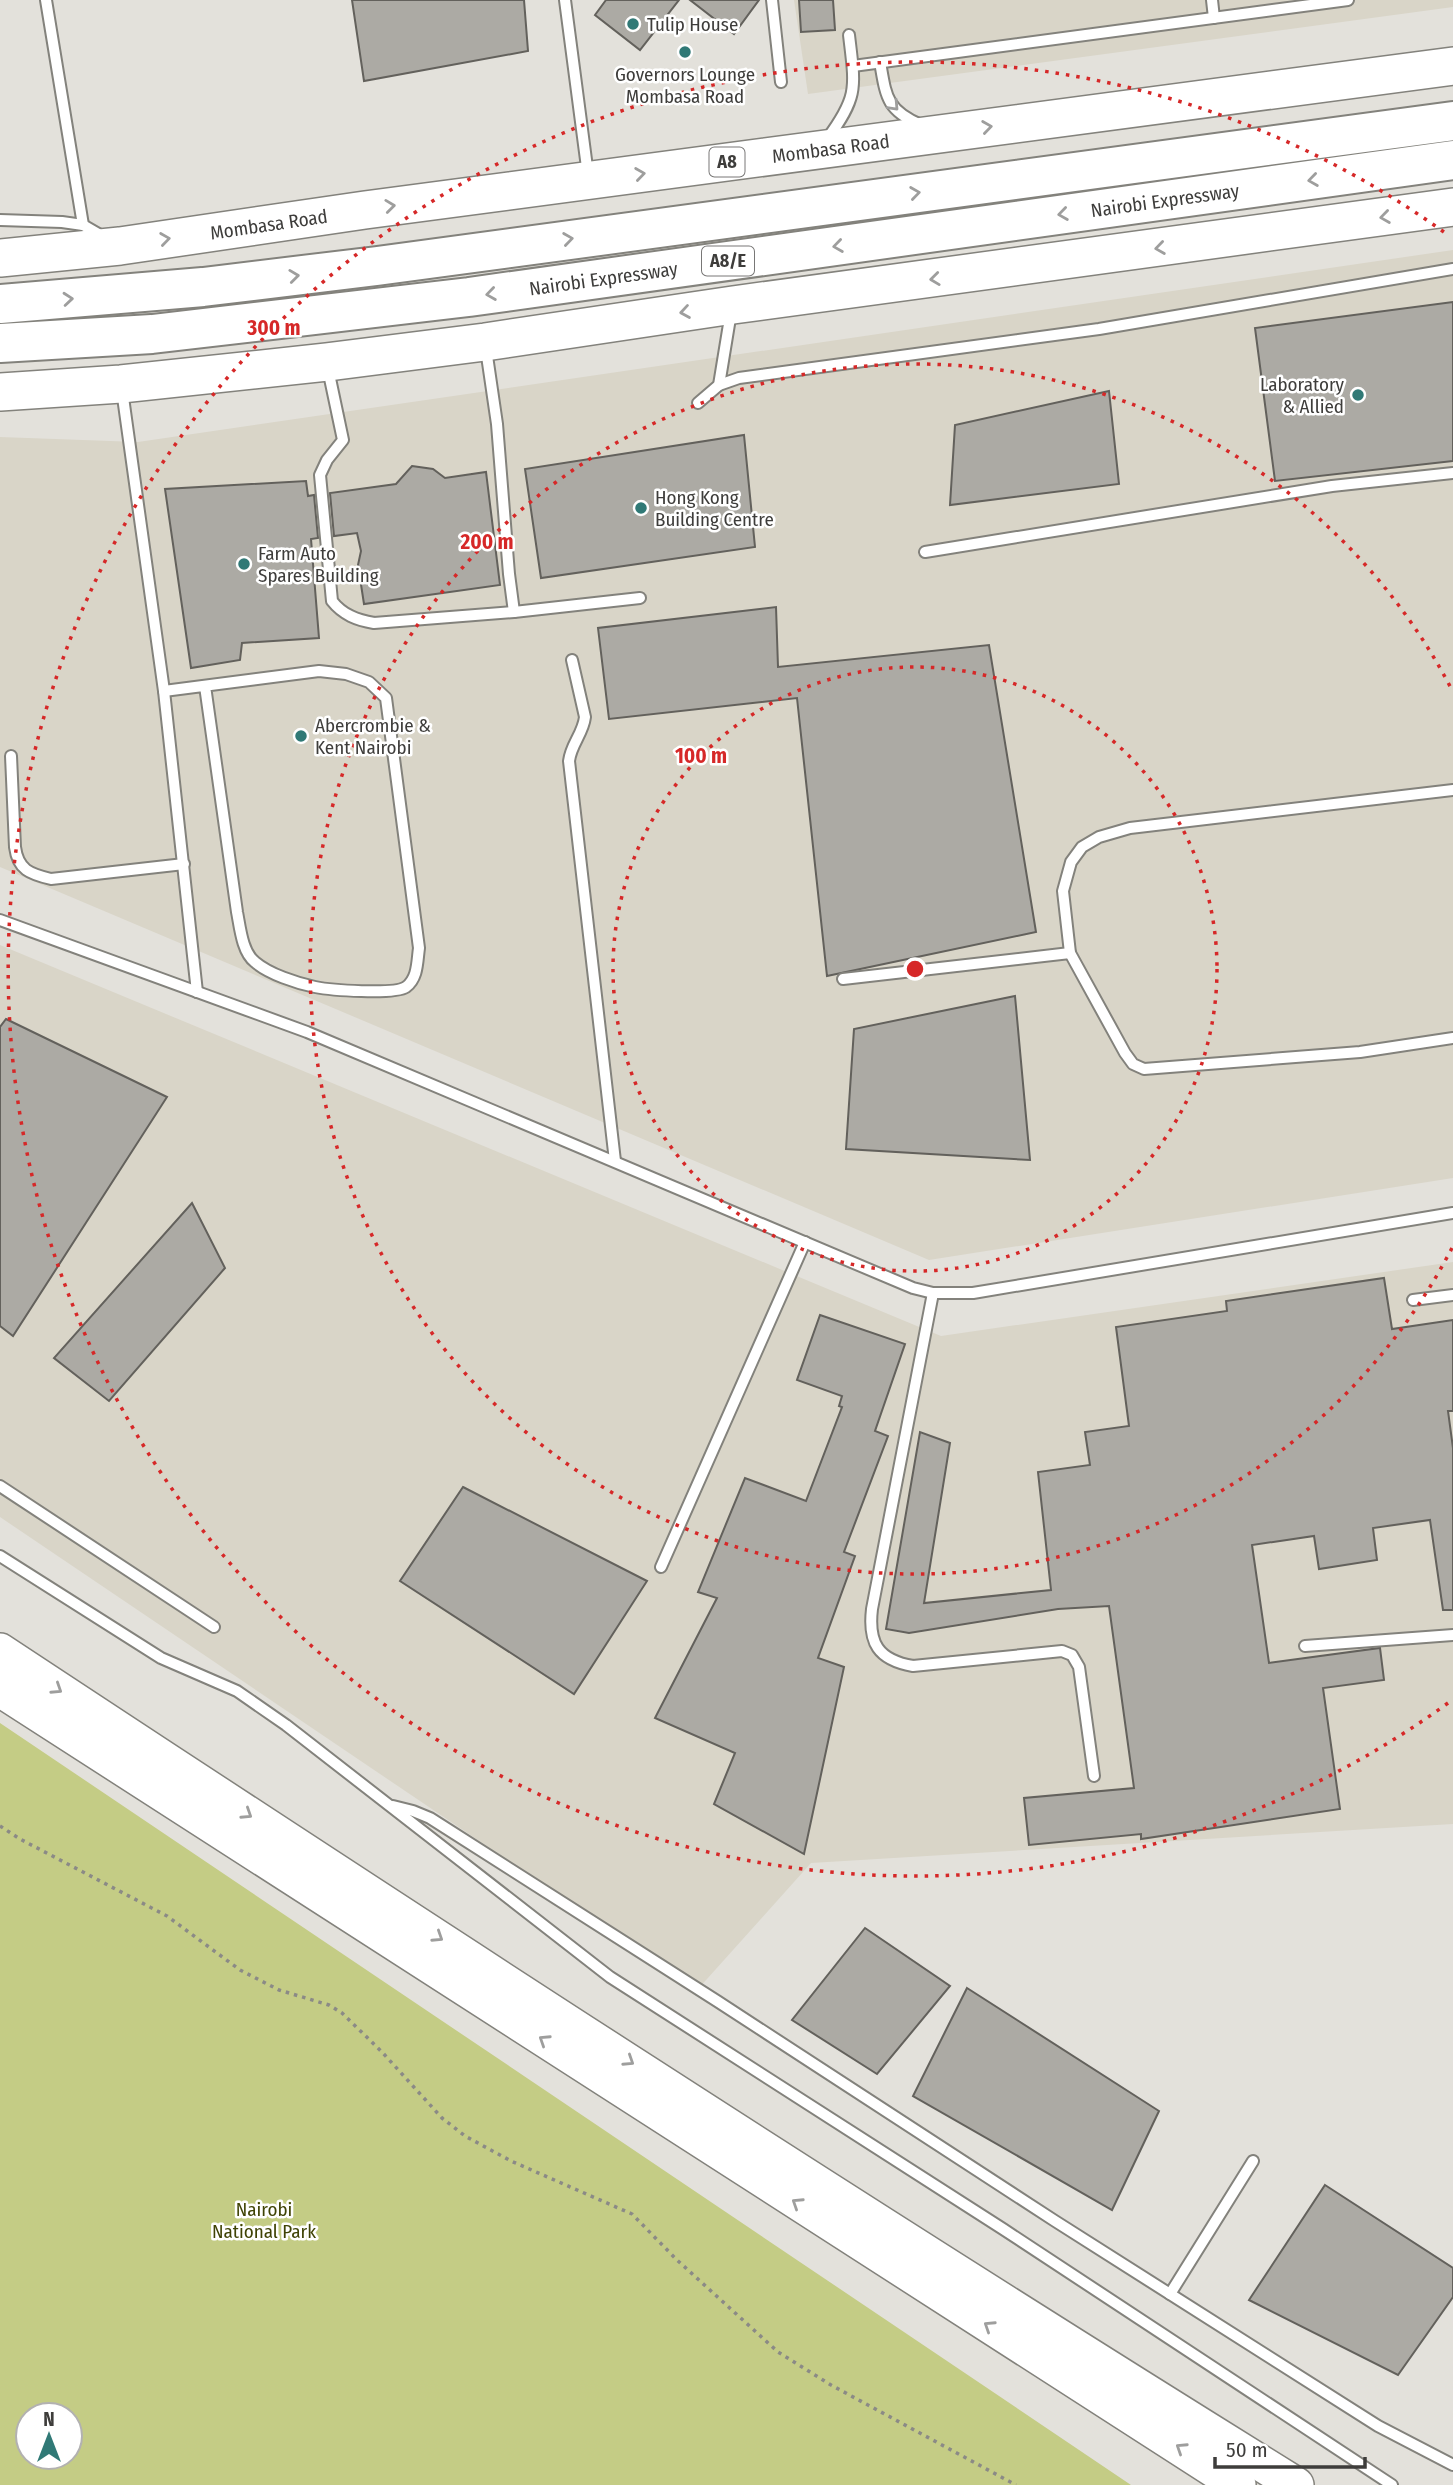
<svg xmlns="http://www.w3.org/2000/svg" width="1453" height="2485" viewBox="0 0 1453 2485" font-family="'Fira Sans Condensed',sans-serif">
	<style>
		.built { fill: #d9d5c8 }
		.green { fill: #c4cc85; fill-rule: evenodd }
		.building { fill: #acaaa4; stroke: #63615c; stroke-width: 2 }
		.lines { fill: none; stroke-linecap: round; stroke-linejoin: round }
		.service-casing { stroke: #83827c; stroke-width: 14 }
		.primary-casing { stroke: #83827c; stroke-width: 38 }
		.trunk-casing { stroke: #83827c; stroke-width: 40 }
		.motorway-casing { stroke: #83827c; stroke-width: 42 }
		.path { stroke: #8b8a86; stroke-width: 3.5; stroke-dasharray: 3.5 5; stroke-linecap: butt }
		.service { stroke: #fff; stroke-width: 10 }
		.primary { stroke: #fff; stroke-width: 35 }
		.trunk { stroke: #fff; stroke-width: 37 }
		.motorway { stroke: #fff; stroke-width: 38 }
		.oneway { stroke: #9e9e9d }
		.ring { fill: none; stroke: #d62828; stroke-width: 3.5; stroke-dasharray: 3.5 7 }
		.poi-dot { fill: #307976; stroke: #fff; stroke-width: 2.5 }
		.labels { text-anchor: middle; stroke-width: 5; stroke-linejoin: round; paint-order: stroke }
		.shield { fill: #fff; stroke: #787776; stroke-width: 2 }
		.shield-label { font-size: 18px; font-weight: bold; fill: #3e3d3b }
		.poi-label { font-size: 19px; fill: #3e3d3b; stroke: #fff; text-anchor: start }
		.street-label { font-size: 19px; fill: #3e3d3b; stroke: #fff }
		.park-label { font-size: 19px; fill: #3f4305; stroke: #fff }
		.centre { fill: #d62828; stroke: #fff; stroke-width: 3.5 }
		.ring-label { font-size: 21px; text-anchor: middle; font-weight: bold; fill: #d62828; stroke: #fff; stroke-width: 5; stroke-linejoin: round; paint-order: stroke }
	</style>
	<rect width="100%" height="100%" fill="#e3e1db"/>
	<g class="built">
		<path d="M794,0H1453V7L808,94Z"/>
		<path d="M1453,250V1178L929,1260L0,867V437L138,442Z"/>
		<path d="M0,945L941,1336L1453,1262V1824L811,1863L698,1989L0,1517Z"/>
	</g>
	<path class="green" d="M0,1723L1131,2485H0ZM70,2415V2457H28V2415Z"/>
	<g class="building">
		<path d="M352,0H524L528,51L364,81Z"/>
		<path d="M606,0H679L640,50L595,15Z"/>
		<path d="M690,0H759L734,34Z"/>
		<path d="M799,0H833L835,30L801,32Z"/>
		<path d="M1453,302V461L1275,481L1255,328Z"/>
		<path d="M1109,391L1119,484L950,505L955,425Z"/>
		<path d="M744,435L755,547L541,578L525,469Z"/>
		<path d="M412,466L433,469L445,478L486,472L500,585L364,604L358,565L361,551L357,533L334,536L330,493L396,484Z"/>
		<path d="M306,481L308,496L314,495L318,538L311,539L319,638L242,643L240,660L191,668L165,489Z"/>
		<path d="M776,607L778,667L989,645L1036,932L827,976L797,698L609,719L598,628Z"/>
		<path d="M1015,996L1030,1160L846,1149L854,1029Z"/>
		<path d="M6,1019L167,1097L13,1336L0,1326V1027Z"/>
		<path d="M192,1203L225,1268L109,1401L54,1358Z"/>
		<path d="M1384,1278L1392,1329L1453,1320V1411H1448L1453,1448V1610H1443L1430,1520L1373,1528L1377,1560L1319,1569L1314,1536L1252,1545L1269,1663L1380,1648L1384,1680L1323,1688L1340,1809L1141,1839V1834L1029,1845L1024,1798L1134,1788L1109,1606L1058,1609L909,1633L886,1629L920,1432L950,1443L924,1603L1051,1590L1038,1472L1090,1465L1085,1432L1129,1426L1116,1327L1227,1311L1226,1301Z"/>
		<path d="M820,1315L905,1344L875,1431L888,1436L844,1552L855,1556L818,1658L844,1667L804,1854L714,1804L735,1753L655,1718L717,1598L698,1592L745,1478L806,1501L842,1407L839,1406L842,1396L797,1380Z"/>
		<path d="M463,1487L647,1581L574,1694L400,1581Z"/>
		<path d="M865,1928L950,1986L877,2074L792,2020Z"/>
		<path d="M967,1988L1159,2111L1112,2210L913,2096Z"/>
		<path d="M1325,2185L1453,2268V2297L1398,2375L1249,2300Z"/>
	</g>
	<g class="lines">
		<defs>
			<g id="service">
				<path d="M46,0L83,225"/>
				<path d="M565,0L588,175"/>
				<path d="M772,0L781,82"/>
				<path d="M1212,0L1214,18"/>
				<path d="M880,62C886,96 886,110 921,125"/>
				<path d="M853,66L1348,0"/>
				<path d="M827,139C859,96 855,87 849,35"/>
				<path d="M0,220L62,222L83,225L102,236"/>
				<path d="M486,349L497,424L509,574L514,612L640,598"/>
				<path d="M328,369L343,440L327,460L320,475L332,601C343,615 357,620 374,623L514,612"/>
				<path d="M719,385L739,378L1099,329L1453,269"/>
				<path d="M122,390L164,691L197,992"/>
				<path d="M698,403L719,385L731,312"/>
				<path d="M925,552L1332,486L1453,473"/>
				<path d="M572,660L585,717C583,734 571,744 569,761L615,1161"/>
				<path d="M164,691L319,671L346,674L369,682L386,698L419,948C417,962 418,978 406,987C394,995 330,990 315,987C296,983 269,974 255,962C242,952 240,927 237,912L205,686"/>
				<path d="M11,756L15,847C18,870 30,874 51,879L184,864"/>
				<path d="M1453,790L1130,828L1099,837L1082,847L1071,862L1063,891L1070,953L1125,1053L1133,1064L1144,1069L1360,1052L1453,1038"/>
				<path d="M0,920L307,1032L913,1288L933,1293H973L1453,1213"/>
				<path d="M843,979L1070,953"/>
				<path d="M933,1293L872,1609C868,1643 878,1660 913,1666L1062,1651L1072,1655L1079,1667L1094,1776"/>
				<path d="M1413,1300L1453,1295"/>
				<path d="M0,1486L214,1627"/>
				<path d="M0,1556L161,1658L237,1691L286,1725L610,1977L1003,2229L1392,2485"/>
				<path d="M661,1567L805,1242"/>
				<path d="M1305,1646L1453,1635"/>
				<path d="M393,1806L413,1811L430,1818L717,2001L1055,2221L1378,2426L1453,2465"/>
				<path d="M1170,2294L1253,2161"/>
			</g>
			<g id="primary">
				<path d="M0,1651C429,1934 859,2214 1296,2485"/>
				<path d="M0,1689L1238,2485"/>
			</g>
			<g id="trunk">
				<path id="s1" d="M0,258L120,246L365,210L1453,66"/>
				<path d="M0,392L121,384L327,362L485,342L733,305L1453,207"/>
			</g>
			<g id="motorway">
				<path d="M0,304L203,287L377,266L1453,121"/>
				<path id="s2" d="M0,343L152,334L469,297L1453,160"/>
			</g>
		</defs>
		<use href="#service" class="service-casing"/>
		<use href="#primary" class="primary-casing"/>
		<use href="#trunk" class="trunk-casing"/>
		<use href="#motorway" class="motorway-casing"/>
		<path class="path" d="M0,1826L20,1839L167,1916L240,1970L279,1990L329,2005L342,2013L382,2052L442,2118L465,2136L511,2161L632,2214L677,2260L778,2352L831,2385L1016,2485"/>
		<use href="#service" class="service"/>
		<use href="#primary" class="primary"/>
		<use href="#trunk" class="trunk"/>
		<use href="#motorway" class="motorway"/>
	</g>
	<defs><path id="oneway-chevron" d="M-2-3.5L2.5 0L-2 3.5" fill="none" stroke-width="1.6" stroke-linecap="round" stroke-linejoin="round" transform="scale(1.75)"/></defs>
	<g class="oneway">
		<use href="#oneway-chevron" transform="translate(894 106) rotate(47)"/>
		<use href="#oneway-chevron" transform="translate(987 127) rotate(-8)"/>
		<use href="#oneway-chevron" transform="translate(640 174) rotate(-8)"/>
		<use href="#oneway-chevron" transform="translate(1313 180) rotate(172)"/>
		<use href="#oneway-chevron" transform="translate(915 193) rotate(-8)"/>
		<use href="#oneway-chevron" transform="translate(390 206) rotate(-7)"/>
		<use href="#oneway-chevron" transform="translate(1063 214) rotate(172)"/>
		<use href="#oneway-chevron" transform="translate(1385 217) rotate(172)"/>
		<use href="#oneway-chevron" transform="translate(165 239) rotate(-8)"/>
		<use href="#oneway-chevron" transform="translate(568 239) rotate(-8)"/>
		<use href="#oneway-chevron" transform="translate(838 246) rotate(172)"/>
		<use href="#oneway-chevron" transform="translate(1160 248) rotate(172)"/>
		<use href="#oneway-chevron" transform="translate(294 276) rotate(-7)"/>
		<use href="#oneway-chevron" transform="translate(935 279) rotate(173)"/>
		<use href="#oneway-chevron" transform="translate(491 294) rotate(172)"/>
		<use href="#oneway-chevron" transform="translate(68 299) rotate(-5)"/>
		<use href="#oneway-chevron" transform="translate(685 312) rotate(171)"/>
		<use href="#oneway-chevron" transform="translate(57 1689) rotate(33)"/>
		<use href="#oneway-chevron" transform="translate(247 1814) rotate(33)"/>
		<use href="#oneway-chevron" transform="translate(438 1937) rotate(33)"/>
		<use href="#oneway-chevron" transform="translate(544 2040) rotate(-147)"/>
		<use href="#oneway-chevron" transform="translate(629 2061) rotate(33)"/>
		<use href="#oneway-chevron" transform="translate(797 2203) rotate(-147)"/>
		<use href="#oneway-chevron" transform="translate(989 2326) rotate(-147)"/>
		<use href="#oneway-chevron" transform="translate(1181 2448) rotate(-147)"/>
	</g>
	<g class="ring">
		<circle cx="915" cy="969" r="302"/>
		<path d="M1452 1248A605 605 0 1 1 1452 690"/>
		<path d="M1448 1703A907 907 0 1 1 1448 235"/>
	</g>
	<g class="poi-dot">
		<circle cx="633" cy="24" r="7"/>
		<circle cx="685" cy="52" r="7"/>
		<circle cx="1358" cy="395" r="7"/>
		<circle cx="641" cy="508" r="7"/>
		<circle cx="244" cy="564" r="7"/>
		<circle cx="301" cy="736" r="7"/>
	</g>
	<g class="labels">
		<g class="shield">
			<rect x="709.5" y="147.5" width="35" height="29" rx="5"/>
			<rect x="702" y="246.5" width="52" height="29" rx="5"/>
		</g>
		<g class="shield-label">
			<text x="727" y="168">A8</text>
			<text x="728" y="267">A8/E</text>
		</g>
		<g class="poi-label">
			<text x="647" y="31">Tulip House</text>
			<text x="685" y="81" text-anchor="middle">Governors Lounge<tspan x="685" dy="22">Mombasa Road</tspan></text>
			<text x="1344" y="391" text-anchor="end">Laboratory<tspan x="1344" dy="22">&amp; Allied</tspan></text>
			<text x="655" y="504">Hong Kong<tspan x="655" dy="22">Building Centre</tspan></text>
			<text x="258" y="560">Farm Auto<tspan x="258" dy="22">Spares Building</tspan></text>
			<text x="315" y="732">Abercrombie &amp;<tspan x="315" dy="22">Kent Nairobi</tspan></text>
		</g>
		<g class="street-label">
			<text dy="7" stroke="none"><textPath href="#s1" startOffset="838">Mombasa Road</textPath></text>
			<text dy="7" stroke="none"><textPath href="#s2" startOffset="1174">Nairobi Expressway</textPath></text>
			<text dy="7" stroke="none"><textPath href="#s1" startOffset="271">Mombasa Road</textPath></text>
			<text dy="7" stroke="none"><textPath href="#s2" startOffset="607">Nairobi Expressway</textPath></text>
		</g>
		<g class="park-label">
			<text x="264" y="2216">Nairobi<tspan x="264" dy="22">National Park</tspan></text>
		</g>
	</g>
	<circle cx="915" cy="969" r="10" class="centre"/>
	<g class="ring-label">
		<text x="274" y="335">300 m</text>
		<text x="487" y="549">200 m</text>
		<text x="701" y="763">100 m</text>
	</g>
	<g transform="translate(49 2436)"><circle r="33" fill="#ffffff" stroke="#b2b1b1" stroke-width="2"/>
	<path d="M0-5L12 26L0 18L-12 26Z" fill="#307976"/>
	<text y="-10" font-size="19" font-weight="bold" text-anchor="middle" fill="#3e3d3b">N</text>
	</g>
	<path d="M1215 2457v10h150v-10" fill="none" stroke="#3e3d3b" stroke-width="3.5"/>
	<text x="1226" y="2457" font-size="21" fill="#3e3d3b" stroke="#ffffff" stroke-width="5" paint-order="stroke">50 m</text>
</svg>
